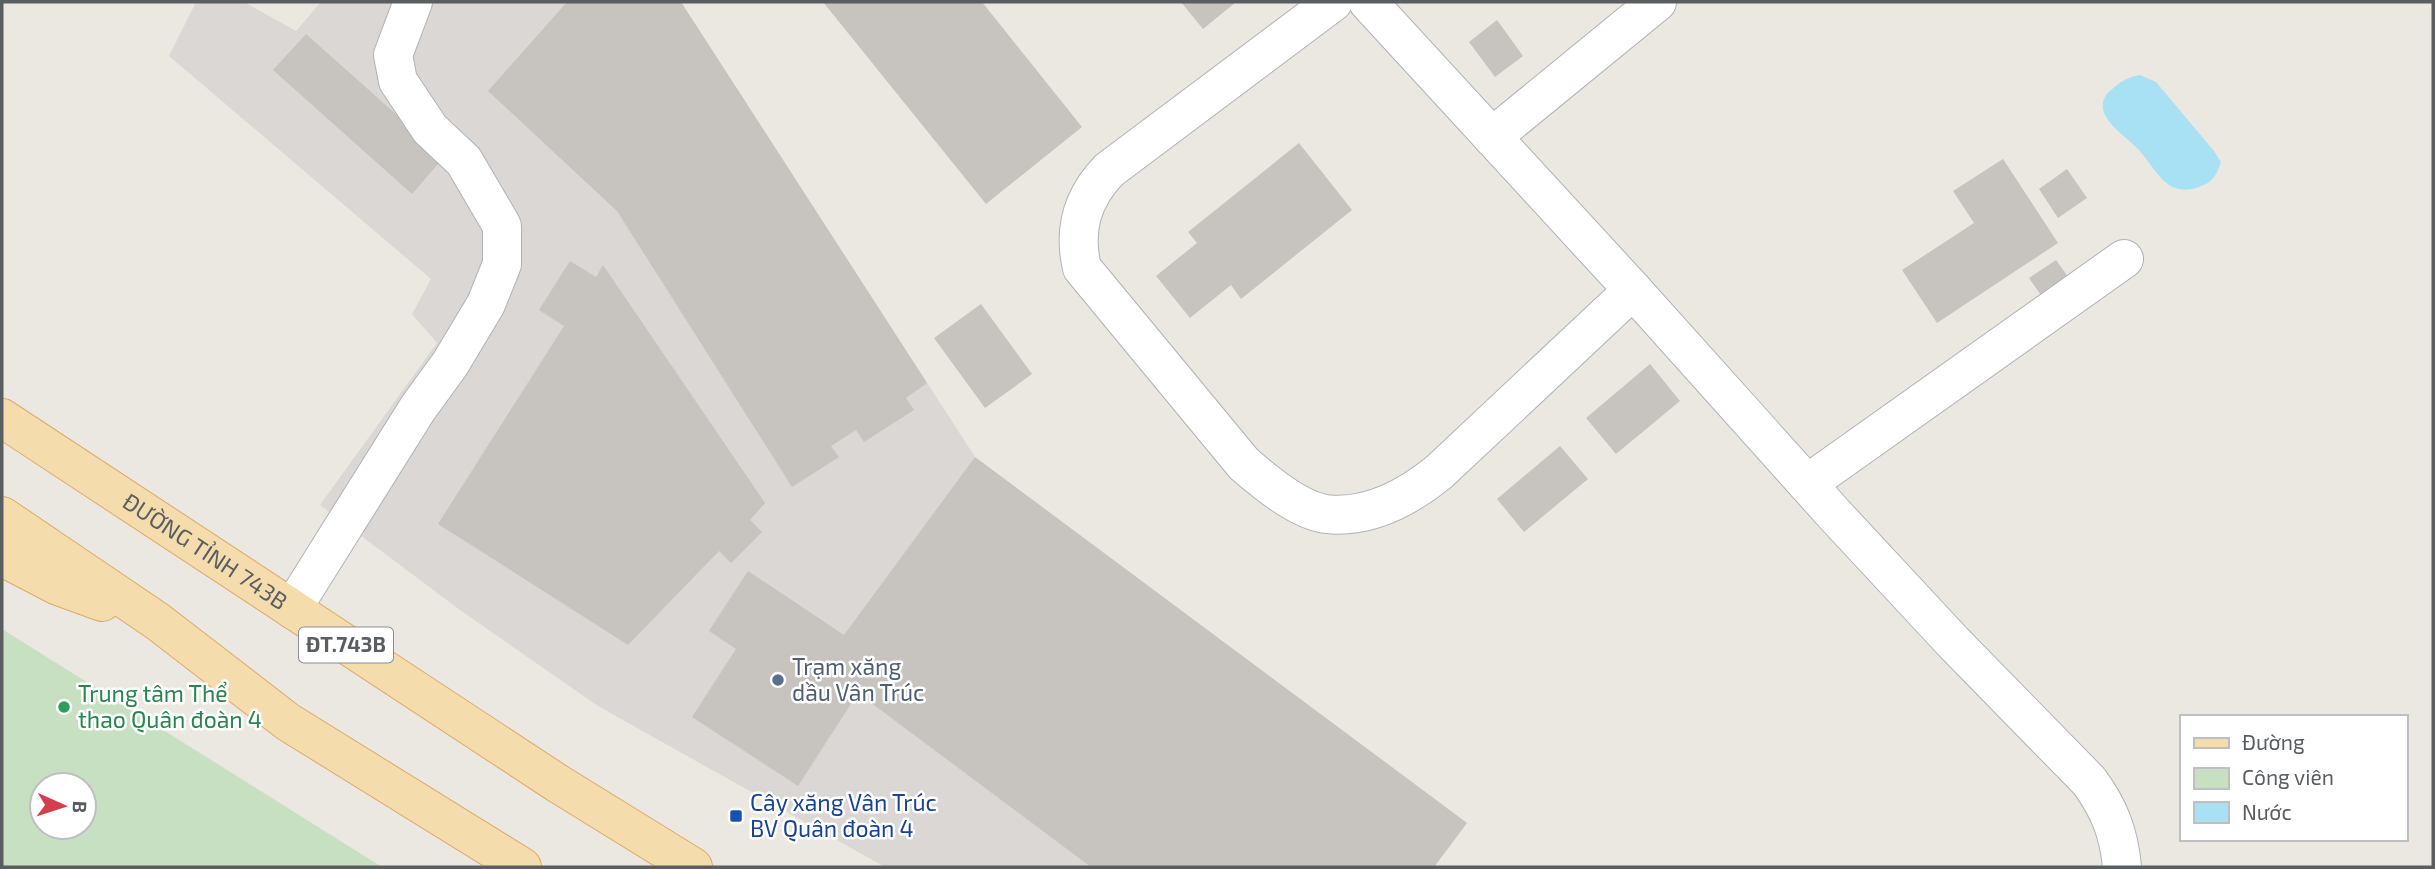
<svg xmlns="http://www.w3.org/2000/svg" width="2435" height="869" viewBox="0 0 2435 869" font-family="'Exo 2',sans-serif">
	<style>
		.industrial { fill: #dad7d4 }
		.green { fill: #c7e0c1; fill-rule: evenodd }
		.water { fill: #a9e1f4 }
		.building { fill: #c7c3bf }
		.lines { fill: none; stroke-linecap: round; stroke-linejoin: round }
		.minor-casing { stroke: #afb3b6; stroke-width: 40 }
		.major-casing { stroke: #e0a866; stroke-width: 40 }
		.minor { stroke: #fff; stroke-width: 38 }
		.major { stroke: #f5dcad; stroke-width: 38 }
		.service-dot { fill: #5c6f8a; stroke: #fff; stroke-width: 2.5 }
		.leisure-dot { fill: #2e9e5b; stroke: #fff; stroke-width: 2.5 }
		.transit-dot { fill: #1a4fb4; stroke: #fff; stroke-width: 2.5 }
		.labels { text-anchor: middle; stroke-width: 5; stroke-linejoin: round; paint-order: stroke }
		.shield { fill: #fff; stroke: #8c8e90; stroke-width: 2 }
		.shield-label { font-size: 21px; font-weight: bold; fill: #5a5e61 }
		.street-label { font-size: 23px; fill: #5a5e61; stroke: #fff }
		.service-label { font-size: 23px; fill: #4e5e75; stroke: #fff; text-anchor: start }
		.leisure-label { font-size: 23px; fill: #27864d; stroke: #fff; text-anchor: start }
		.transit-label { font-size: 23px; fill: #164399; stroke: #fff; text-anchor: start }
	</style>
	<rect width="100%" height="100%" fill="#ebe8e2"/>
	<path class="industrial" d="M196,2H244L296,31L321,2H681L975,457L1467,823L1434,867H885L598,706L460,610L320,505L437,343L412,314L431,279L169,56Z"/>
	<path class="green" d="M2,629L382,867H2ZM42,785H84V827H42Z"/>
	<path class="water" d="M2140,75L2156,82L2214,151L2221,162C2216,177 2212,183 2196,188C2165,197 2156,168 2138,149C2124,134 2086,112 2111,90C2120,82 2128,77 2140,75Z"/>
	<g class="building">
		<path d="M567,2H681L927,383L906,398L914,410L864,442L856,430L831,446L839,457L792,487L617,211L488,91Z"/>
		<path d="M823,2H982L1082,127L986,204Z"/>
		<path d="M1181,2H1236L1203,29Z"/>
		<path d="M1497,20L1523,56L1495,77L1469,42Z"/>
		<path d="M306,34L444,157L412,194L273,70Z"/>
		<path d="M1299,143L1352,210L1241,299L1231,285L1190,318L1156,276L1197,243L1188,232Z"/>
		<path d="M2003,159L2058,243L1937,323L1902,270L1974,223L1953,191Z"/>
		<path d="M2067,169L2087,198L2058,218L2039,189Z"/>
		<path d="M2056,260L2074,285L2047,304L2029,278Z"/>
		<path d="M570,261L596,277L603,265L765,503L750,520L762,532L731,563L719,551L628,645L438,524L564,326L539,310Z"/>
		<path d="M981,304L1032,374L985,408L934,338Z"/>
		<path d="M1650,364L1680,401L1616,454L1586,418Z"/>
		<path d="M1560,446L1588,479L1524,532L1497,499Z"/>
		<path d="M975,457L1467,823L1434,867H1091L858,693L798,786L692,717L736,649L709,631L748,571L844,635Z"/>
	</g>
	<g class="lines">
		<defs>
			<g id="minor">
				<path d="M1333,2L1109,170C1082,198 1073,230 1082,268L1244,464C1265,482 1298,510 1326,514C1369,519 1407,498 1439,472L1633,290"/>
				<path d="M1368,2L1633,290L1834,514L1953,642L2089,781C2109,808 2119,833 2122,867"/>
				<path d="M1492,137L1657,2"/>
				<path d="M1807,484L2124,259"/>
				<path d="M292,609L418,408L450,364L486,304L502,264V226L464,161L430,129L398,81L393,55L413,2"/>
			</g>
			<g id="major">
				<path id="s1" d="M2,418L557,783L693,867"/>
				<path d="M2,516L157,621L288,722L522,867"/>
				<path d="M2,557L58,586L102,602"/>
			</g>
		</defs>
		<use href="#minor" class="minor-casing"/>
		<use href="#major" class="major-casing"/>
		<use href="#minor" class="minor"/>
		<use href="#major" class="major"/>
	</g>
	<circle class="service-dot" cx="778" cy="680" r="7"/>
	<circle class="leisure-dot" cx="64" cy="707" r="7"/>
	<rect class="transit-dot" x="729" y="809" width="14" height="14" rx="3.5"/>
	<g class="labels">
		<rect class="shield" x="299" y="627.5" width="94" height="35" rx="5"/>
		<g class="shield-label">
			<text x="346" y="652">ĐT.743B</text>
		</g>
		<g class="street-label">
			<text dy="8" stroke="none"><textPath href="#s1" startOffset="243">ĐƯỜNG TỈNH 743B</textPath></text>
		</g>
		<g class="service-label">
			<text x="792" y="675">Trạm xăng<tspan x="792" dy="26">dầu Vân Trúc</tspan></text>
		</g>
		<g class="leisure-label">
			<text x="78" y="702">Trung tâm Thể<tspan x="78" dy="26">thao Quân đoàn 4</tspan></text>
		</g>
		<g class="transit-label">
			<text x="750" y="811">Cây xăng Vân Trúc<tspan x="750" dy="26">BV Quân đoàn 4</tspan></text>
		</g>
	</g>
	<rect width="2435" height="869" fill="none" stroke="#5a5e61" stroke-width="7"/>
	<rect x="2180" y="715" width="228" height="126" fill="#ffffff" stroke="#bdbfc0" stroke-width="2"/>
	<rect x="2194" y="738" width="35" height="10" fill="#f5dcad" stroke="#bdbfc0" stroke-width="2"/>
	<text x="2242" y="750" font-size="21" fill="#5a5e61">Đường</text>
	<rect x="2194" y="768" width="35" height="21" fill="#c7e0c1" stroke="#bdbfc0" stroke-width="2"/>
	<text x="2242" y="785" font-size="21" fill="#5a5e61">Công viên</text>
	<rect x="2194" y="802" width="35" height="21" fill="#a9e1f4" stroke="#bdbfc0" stroke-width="2"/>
	<text x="2242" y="820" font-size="21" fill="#5a5e61">Nước</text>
	<g transform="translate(63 806) rotate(93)"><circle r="33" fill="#ffffff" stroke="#bdbfc0" stroke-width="2"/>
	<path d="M0-5L12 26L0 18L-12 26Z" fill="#d43f4e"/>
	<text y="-10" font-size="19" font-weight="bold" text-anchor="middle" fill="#5a5e61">B</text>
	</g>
</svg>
